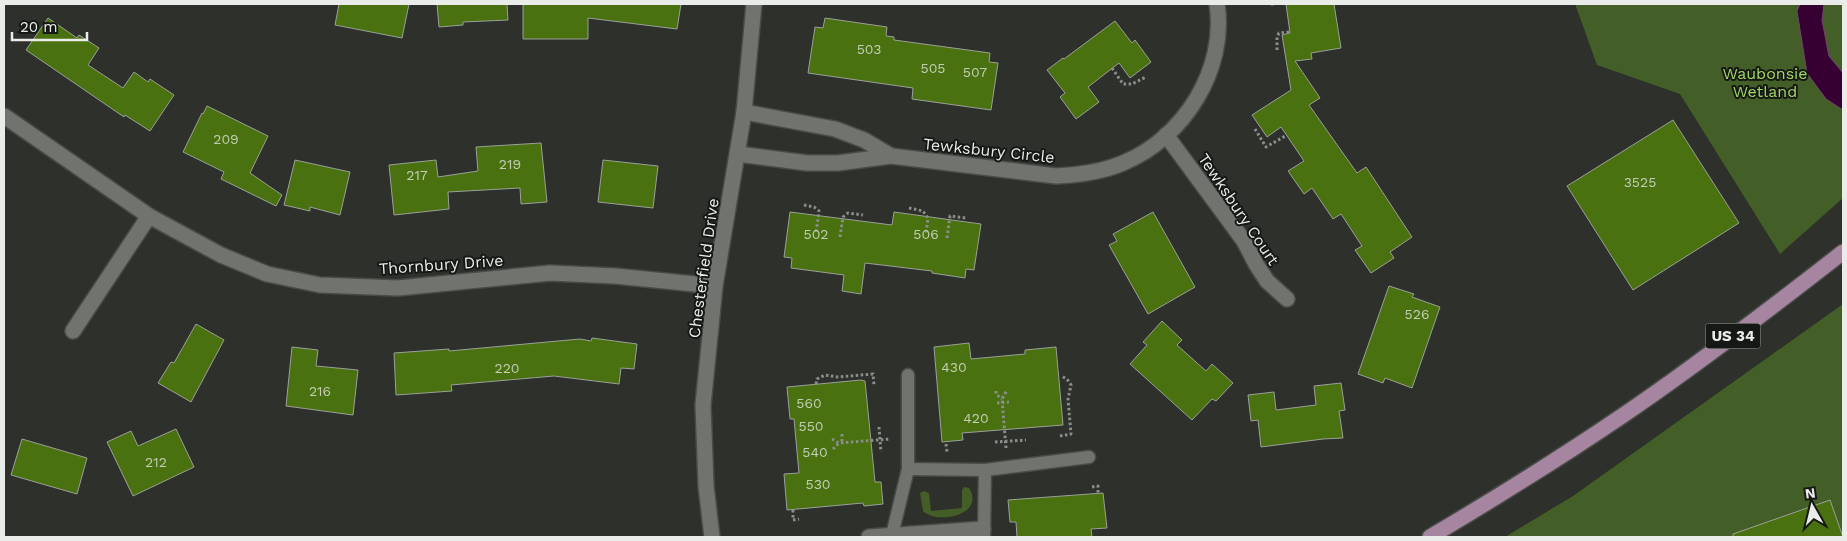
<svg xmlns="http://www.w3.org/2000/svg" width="1847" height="541" viewBox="0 0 1847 541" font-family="'Work Sans',sans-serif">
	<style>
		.green { fill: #445e27 }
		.water { fill: #360132; stroke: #6c4869 }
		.building { fill: #497110; stroke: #9ca099 }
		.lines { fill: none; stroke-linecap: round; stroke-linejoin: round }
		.lane-casing { stroke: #494b47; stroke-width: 15 }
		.street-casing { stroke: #494b47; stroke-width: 18 }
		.primary-casing { stroke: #494b47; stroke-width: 18 }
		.path { stroke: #8b8e8a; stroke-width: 3; stroke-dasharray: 2.5 2.5; stroke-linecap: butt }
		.lane { stroke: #71746e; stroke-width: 12 }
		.street { stroke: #71746e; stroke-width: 15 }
		.primary { stroke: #a5859f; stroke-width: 15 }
		.labels { text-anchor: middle; stroke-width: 4; stroke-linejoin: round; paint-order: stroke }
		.number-label { font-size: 14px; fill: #c2cdb3 }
		.shield { fill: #161815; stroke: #aaaca9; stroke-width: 1 }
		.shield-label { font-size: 15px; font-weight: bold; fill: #eaece9 }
		.park-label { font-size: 16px; fill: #a1d864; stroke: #161815 }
		.street-label { font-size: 16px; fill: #eaece9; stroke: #161815 }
	</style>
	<rect width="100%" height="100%" fill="#2d302b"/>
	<g class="green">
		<path d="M1575,4H1843V198L1780,254L1680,94L1597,65Z"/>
		<path d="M1843,304V537H1505L1573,496Z"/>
		<path d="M964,487L969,488C986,515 937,525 923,511L920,493L924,491L929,493L931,511L962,508V490Z"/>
	</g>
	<path class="water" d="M1800,4H1824L1822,20L1829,56L1843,73V110L1826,99L1807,73L1797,11Z"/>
	<g class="building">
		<path d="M339,4H409L402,38L335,25Z"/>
		<path d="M437,4H507L508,20L463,22V25L439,27Z"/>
		<path d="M523,4H681L677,29L588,18V39H523Z"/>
		<path d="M1286,4H1334L1341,48L1311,53L1312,59L1295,61L1320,98L1309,105L1357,173L1366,167L1412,237L1390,252L1394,258L1371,273L1355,250L1362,246L1341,214L1333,219L1312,188L1304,194L1288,171L1304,161L1281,127L1267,137L1252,115L1291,90L1282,35L1290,33Z"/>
		<path d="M48,18L77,38L79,35L99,48L88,65L123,88L134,72L148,82L150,79L174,95L150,131L125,115L124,117L26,50Z"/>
		<path d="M825,18L887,27L886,36L894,37V40L990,53L989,62L998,63L991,110L912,99L913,88L808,73L815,27L823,28Z"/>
		<path d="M1115,21L1132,43L1135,40L1151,62L1130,78L1119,63L1088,87L1099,102L1076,119L1060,97L1065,93L1047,70L1063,58L1064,59Z"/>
		<path d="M207,106L268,136L250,173L282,195L276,206L221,179L224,172L183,152L202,113L203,114Z"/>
		<path d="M1673,120L1739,223L1633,290L1567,186Z"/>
		<path d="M541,143L547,202L521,204L520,188L448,192L449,209L394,215L389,165L436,160L438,177L478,171L476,147Z"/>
		<path d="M295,160L350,172L340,215L310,207V211L284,205Z"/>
		<path d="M603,160L658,166L653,208L598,202Z"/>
		<path d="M790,212L892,225L894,212L981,224L974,270L966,269L965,278L932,273V271L865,263L861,294L842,291L844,275L791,268L792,258L784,257Z"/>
		<path d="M1153,212L1195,287L1148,314L1109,245L1117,241L1113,234Z"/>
		<path d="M1389,286L1414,294L1412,297L1440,307L1412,388L1385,378L1383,383L1358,374Z"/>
		<path d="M1162,321L1182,340L1177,345L1206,371L1212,364L1233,383L1216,401L1212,399L1192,420L1130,364L1147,345L1143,342Z"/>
		<path d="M196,324L224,340L191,402L158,383L171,362L174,363Z"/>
		<path d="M592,338L637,344L634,369L621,368L619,384L554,376L451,385L452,391L396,395L394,353L449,349V351L580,339L591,341Z"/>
		<path d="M969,343L971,359L1025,354V350L1056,347L1063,425L962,433L963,440L942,442L934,347Z"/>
		<path d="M292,347L318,350L316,366L358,370L353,415L286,406Z"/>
		<path d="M861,380L865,381L875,482H881L883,504L864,506L863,503L787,510L784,474L799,473L794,419H790L787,387Z"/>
		<path d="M1341,383L1345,410L1339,411L1343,438L1323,439L1261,447L1258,420L1251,421L1248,395L1274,392L1276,410L1316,405L1314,386Z"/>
		<path d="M176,429L194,467L133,496L107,442L131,431L138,446Z"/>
		<path d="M22,439L87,458L77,494L11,475Z"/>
		<path d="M1103,493L1107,528L1091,529L1092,537H1017L1016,522H1010L1008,500Z"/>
		<path d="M1830,500L1843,537H1733V534Z"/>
	</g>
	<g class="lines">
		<defs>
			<g id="lane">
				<path d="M908,469L985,470L1089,457"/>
				<path d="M892,535L908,469V375"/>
				<path d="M984,537L985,470"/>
			</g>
			<g id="street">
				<path d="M744,112L835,129L864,140L891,156"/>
				<path d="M4,116L149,216L221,255L267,274L320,285L398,288L550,273L615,276L715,286"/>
				<path d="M1166,135L1244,241L1256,264L1267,281L1287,299"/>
				<path d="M738,154L807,163H838L891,156L1056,176C1079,175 1102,172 1123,163C1184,138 1227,69 1217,4"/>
				<path d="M73,331L149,216"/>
				<path d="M712,537L706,486L703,405L715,286L744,112L754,4"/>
				<path d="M869,537L983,529"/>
			</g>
			<path id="primary" d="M1430,537C1494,499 1557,460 1619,418C1696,366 1770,309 1843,252"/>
		</defs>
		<use href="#lane" class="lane-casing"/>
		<use href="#street" class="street-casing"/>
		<use href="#primary" class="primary-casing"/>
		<g class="path">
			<path d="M1271,4H1274"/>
			<path d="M1277,50V37L1279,33L1290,32"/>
			<path d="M1112,68L1123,84H1132L1146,77"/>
			<path d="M1255,129L1266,147L1287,135"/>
			<path d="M804,205L814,207L819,211L816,234"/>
			<path d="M909,208L923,211L928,218L926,234"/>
			<path d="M840,237L843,217L848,213L863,215"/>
			<path d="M947,238L950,216L966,218"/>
			<path d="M816,384L817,379L825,375L838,377L873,374L874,385"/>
			<path d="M996,391V394L1002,399"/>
			<path d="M997,403L1009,402"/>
			<path d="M879,427L881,452"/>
			<path d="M842,434V443"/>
			<path d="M1060,436L1071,434L1068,399L1071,385L1067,379L1061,376"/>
			<path d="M832,439L839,443L890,439"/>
			<path d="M995,442L1026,440"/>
			<path d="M946,444L947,452"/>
			<path d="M1006,448L1002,399L1007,390"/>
			<path d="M833,449L839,443"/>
			<path d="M1092,487L1098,486V493"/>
			<path d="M793,510V520L799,519"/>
		</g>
		<use href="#lane" class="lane"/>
		<use href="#street" class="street"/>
		<use href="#primary" class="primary"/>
	</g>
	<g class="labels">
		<g class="number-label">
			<text x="869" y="54">503</text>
			<text x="933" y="73">505</text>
			<text x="975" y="77">507</text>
			<text x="226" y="144">209</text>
			<text x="510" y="169">219</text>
			<text x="417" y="180">217</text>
			<text x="1640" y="187">3525</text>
			<text x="816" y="239">502</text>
			<text x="926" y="239">506</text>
			<text x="1417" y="319">526</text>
			<text x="954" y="372">430</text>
			<text x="507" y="373">220</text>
			<text x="320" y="396">216</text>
			<text x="809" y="408">560</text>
			<text x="976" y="423">420</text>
			<text x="811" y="431">550</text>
			<text x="815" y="457">540</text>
			<text x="156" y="467">212</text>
			<text x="818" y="489">530</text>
		</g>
		<rect class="shield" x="1705.5" y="323.5" width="55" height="25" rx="4"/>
		<g class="shield-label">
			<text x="1733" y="341">US 34</text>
		</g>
		<g class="park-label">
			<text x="1765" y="79">Waubonsie<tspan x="1765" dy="18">Wetland</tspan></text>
		</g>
		<g class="street-label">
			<text transform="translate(989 150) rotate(6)" y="6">Tewksbury Circle</text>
			<text transform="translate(1239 209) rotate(56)" y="6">Tewksbury Court</text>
			<text transform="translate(441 264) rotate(-4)" y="6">Thornbury Drive</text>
			<text transform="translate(703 268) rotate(-82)" y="6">Chesterfield Drive</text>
		</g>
	</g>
	<rect width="1847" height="541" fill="none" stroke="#eaece9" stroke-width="10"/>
	<g transform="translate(1812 506) rotate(352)" stroke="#161815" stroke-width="4" paint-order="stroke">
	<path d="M0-4L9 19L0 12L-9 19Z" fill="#eaece9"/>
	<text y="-8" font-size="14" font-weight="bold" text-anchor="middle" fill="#eaece9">N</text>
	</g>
	<path d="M12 32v8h75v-8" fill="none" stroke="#eaece9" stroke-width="2.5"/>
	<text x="20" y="32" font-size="15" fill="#eaece9" stroke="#161815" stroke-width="4" paint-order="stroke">20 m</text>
</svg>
